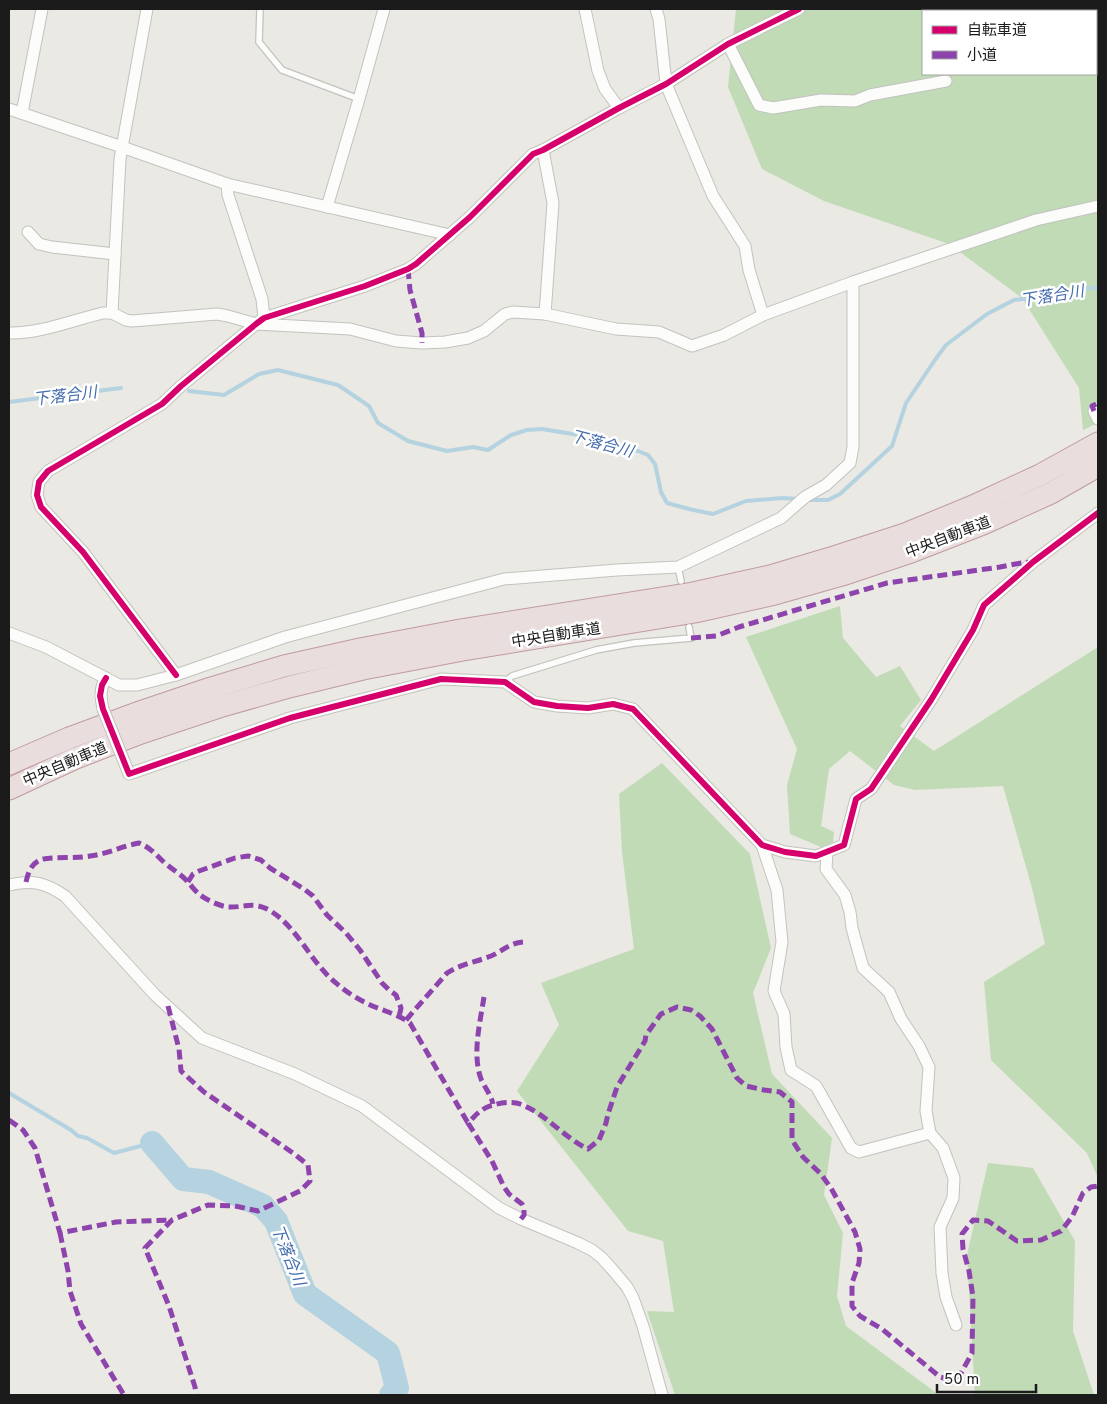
<svg xmlns="http://www.w3.org/2000/svg" width="1107" height="1404" viewBox="0 0 1107 1404" font-family="Overpass,'Noto Sans JP',sans-serif">
	<style>
		.forest { fill: #c0dbb6 }
		.lines { fill: none; stroke-linecap: round; stroke-linejoin: round }
		.stream { stroke: #b4d2e0; stroke-width: 4 }
		.river { stroke: #b4d2e0; stroke-width: 24 }
		.lane-casing { stroke: #c2c2bf; stroke-width: 8 }
		.street-casing { stroke: #c2c2bf; stroke-width: 13 }
		.highway-casing { stroke: #c09aa0; stroke-width: 23 }
		.lane { stroke: #fcfcfb; stroke-width: 5.5 }
		.street { stroke: #fcfcfb; stroke-width: 11 }
		.highway { stroke: #e9dddd; stroke-width: 21 }
		.street-bridge-casing { stroke: #c2c2bf; stroke-width: 13; stroke-linecap: butt }
		.street-bridge { stroke: #fcfcfb; stroke-width: 11 }
		.quiet { stroke: #8e44ad; stroke-width: 5; stroke-dasharray: 10 5; stroke-linecap: butt }
		.cycleway-casing { stroke: #fff; stroke-width: 9 }
		.cycleway { stroke: #d6006c; stroke-width: 6 }
		.labels { text-anchor: middle; stroke-width: 5; stroke-linejoin: round; paint-order: stroke }
		.street-label { font-size: 15px; fill: #1b1b1b; stroke: #fff }
		.water-label { font-size: 16px; font-style: italic; fill: #446dae; stroke: #fff }
	</style>
	<rect width="100%" height="100%" fill="#eae9e3"/>
	<g class="forest">
		<path d="M736,9H1045L1050,11H923V74H1096V36L1098,38V423L1083,430L1079,388L1022,298L949,244L824,201L762,169L728,87Z"/>
		<path d="M840,606L843,638L876,677L900,666L921,700L900,726L934,751L1098,647V1178L1087,1153L991,1060L984,982L1045,944L1032,888L1003,786L915,790L894,785L850,751L829,769L821,826L834,832L833,842L821,847L790,834L787,785L797,749L746,637Z"/>
		<path d="M662,763L750,854L771,948L753,993L772,1074L832,1138L824,1195L843,1233L837,1296L846,1326L931,1389L938,1395H675L647,1311L674,1312L663,1241L628,1231L517,1091L559,1025L541,983L634,949L622,852L619,794Z"/>
		<path d="M988,1163L1033,1168L1075,1241L1073,1331L1094,1395H975L967,1255Z"/>
	</g>
	<g class="lines">
		<g class="stream">
			<path d="M189,391L224,395L259,374L278,370L338,385L369,406L378,423L408,441L447,451L473,447L488,450L511,435L527,430L542,429L597,438L617,446L638,451L648,455L655,464L661,492L667,503L689,509L713,514L746,501L782,498L798,499"/>
			<path d="M9,402L121,388"/>
			<path d="M807,500H828L840,494L892,446L906,403L937,357L946,345L987,314L1014,300L1058,295L1088,288H1098"/>
			<path d="M9,1093L71,1130L78,1136L87,1138L114,1153L152,1143"/>
		</g>
		<path class="river" d="M152,1143L183,1179L209,1182L263,1206L276,1221L305,1294L388,1353L397,1388L391,1395"/>
		<defs>
			<g id="lane">
				<path d="M260,9L259,42L282,70L359,99"/>
				<path d="M678,567L681,581"/>
				<path d="M505,682L512,676L596,650L634,643L691,638L689,627"/>
			</g>
			<g id="street">
				<path d="M585,9L598,71L605,89L619,108"/>
				<path d="M656,9L659,19L666,84L713,196L745,246L749,270L763,315"/>
				<path d="M728,44L759,105L773,108L821,100L855,101L870,95L946,81"/>
				<path d="M9,109L122,147L227,184L450,235"/>
				<path d="M22,113L42,9"/>
				<path d="M543,150L553,203L545,314"/>
				<path d="M227,184L228,195L262,299L264,318"/>
				<path d="M327,207L359,99L384,9"/>
				<path d="M28,232L39,244L52,247L115,254"/>
				<path d="M112,313L120,159L147,9"/>
				<path d="M9,333C39,334 73,320 103,313H112L126,320L132,321L217,314L228,316L256,324L350,329L396,341L422,343L445,342L468,338L484,331L505,314L513,312L545,314L616,329L659,332L692,346L724,335L763,315L853,282L1036,220L1098,206"/>
				<path d="M1094,411L1098,419"/>
				<path d="M9,633L46,647L119,685H137L176,675L285,637L504,579L617,570L678,567L781,518L805,497L826,485L850,463L853,447V282"/>
				<path d="M176,675L83,552L41,507L37,495L39,482L48,471L162,404L181,386L256,324L264,318L365,286L408,269L416,264L470,217L533,154L543,150L619,108L666,84L728,44L799,9"/>
				<path d="M103,709C101,698 99,689 106,678"/>
				<path d="M129,774L290,718L441,679L505,682L534,702L557,706L588,708L613,704L633,709L762,845L785,852L816,856L844,845L856,799L871,789L931,700L973,630L984,605L1033,562L1098,513"/>
				<path d="M762,845L777,890L782,942L774,991L784,1014L786,1047L791,1070L816,1086L851,1148L859,1152L930,1133"/>
				<path d="M827,852L826,869L845,895L850,912L852,928L863,968L889,992L901,1019L919,1046L929,1067L926,1111L930,1133L943,1148L954,1178L953,1198L940,1227L942,1273L946,1297L956,1325"/>
				<path d="M9,885C33,880 44,882 65,896L155,995L202,1038L295,1074L362,1106L499,1208L521,1219L578,1243L592,1250L602,1258L611,1268L627,1287L633,1298L643,1326L662,1395"/>
			</g>
			<g id="highway">
				<path d="M9,764L69,738L134,714L211,688L284,666L360,649L460,630L693,593L770,576L837,556L905,534L973,506L1040,475L1098,443"/>
				<path d="M9,789L76,758L141,733L219,707L289,687L363,669L463,650L695,612L775,594L842,575L911,552L983,524L1051,493L1098,466"/>
			</g>
		</defs>
		<use href="#lane" class="lane-casing"/>
		<use href="#street" class="street-casing"/>
		<use href="#highway" class="highway-casing"/>
		<use href="#lane" class="lane"/>
		<use href="#street" class="street"/>
		<use href="#highway" class="highway"/>
		<defs>
			<path id="street-bridge" d="M103,709L129,774"/>
		</defs>
		<use href="#street-bridge" class="street-bridge-casing"/>
		<use href="#street-bridge" class="street-bridge"/>
		<g class="quiet">
			<path d="M408,269L410,290L422,333V343"/>
			<path d="M1094,411L1092,406L1098,403"/>
			<path d="M691,638L716,636L739,627L887,583L1000,567L1021,563L1032,562"/>
			<path d="M26,882C28,873 31,864 40,860C50,856 77,859 90,856C107,854 123,846 139,843C150,847 157,856 166,864C173,870 181,874 187,881C191,885 195,891 200,895C207,900 219,906 228,907C243,908 253,901 269,910C298,927 310,962 336,983C347,993 361,1001 375,1007C387,1012 399,1015 410,1023L468,1123"/>
			<path d="M188,882L193,874L199,871L235,858L248,856L261,860L270,868L304,889L313,896L327,915L346,933L360,950L382,983L389,990L396,995L401,1008L399,1017"/>
			<path d="M484,997C480,1023 472,1054 481,1079C485,1088 491,1095 493,1104"/>
			<path d="M168,1006L179,1049L181,1071L204,1092L293,1153L308,1165L310,1181L300,1191L258,1211L235,1206L208,1205L172,1220L145,1248L169,1306L195,1387L196,1395"/>
			<path d="M406,1020L447,973C461,964 476,962 491,956C503,951 509,943 523,942"/>
			<path d="M9,1120L23,1130L35,1148L60,1233L116,1222L172,1220"/>
			<path d="M521,1219L524,1215V1209L522,1204L509,1194L504,1187L492,1161L468,1123C473,1118 477,1113 482,1110C490,1104 511,1100 520,1104C545,1113 563,1137 588,1149L599,1140L606,1123L608,1114L617,1087L645,1041L646,1035L661,1014L677,1007L691,1010L700,1016L712,1029L737,1078L746,1086L764,1090L780,1092L792,1102V1140L803,1157L820,1173L831,1188L855,1232L860,1249L859,1263L852,1283V1306L860,1316L882,1329L940,1377L952,1380L960,1375L972,1353L973,1297L969,1271L963,1249L962,1234L973,1220L988,1221L1017,1241L1041,1240L1061,1231L1072,1217L1083,1193L1091,1187L1098,1186"/>
			<path d="M60,1233L68,1271L70,1291L81,1324L124,1395"/>
		</g>
		<defs>
			<g id="cycleway">
				<path d="M176,675L83,552L41,507L37,495L39,482L48,471L162,404L181,386L256,324L264,318L365,286L408,269L416,264L470,217L533,154L543,150L619,108L666,84L728,44L799,9"/>
				<path d="M106,678L102,685L100,696L103,709L129,774L290,718L441,679L505,682L534,702L557,706L588,708L613,704L633,709L762,845L785,852L816,856L844,845L856,799L871,789L931,700L973,630L984,605L1033,562L1098,513"/>
			</g>
		</defs>
		<use href="#cycleway" class="cycleway-casing"/>
		<use href="#cycleway" class="cycleway"/>
	</g>
	<g class="labels">
		<g class="street-label">
			<text transform="translate(948 537) rotate(-21)" y="5">中央自動車道</text>
			<text transform="translate(556 635) rotate(-9)" y="5">中央自動車道</text>
			<text transform="translate(65 764) rotate(-23)" y="5">中央自動車道</text>
		</g>
		<g class="water-label">
			<text transform="translate(1052 295) rotate(-9)" y="6">下落合川</text>
			<text transform="translate(65 395) rotate(-7)" y="6">下落合川</text>
			<text transform="translate(602 443) rotate(15)" y="6">下落合川</text>
			<text transform="translate(289 1255) rotate(68)" y="6">下落合川</text>
		</g>
	</g>
	<rect width="1107" height="1404" fill="none" stroke="#1b1b1b" stroke-width="20"/>
	<rect x="922" y="10" width="175" height="65" fill="#ffffff" stroke="#a4a4a4"/>
	<rect x="932" y="26" width="25" height="8" fill="#d6006c" stroke="#a4a4a4"/>
	<text x="967" y="35" font-size="15" fill="#1b1b1b">自転車道</text>
	<rect x="932" y="51" width="25" height="8" fill="#8e44ad" stroke="#a4a4a4"/>
	<text x="967" y="60" font-size="15" fill="#1b1b1b">小道</text>
	<path d="M937 1384v8h99v-8" fill="none" stroke="#1b1b1b" stroke-width="2.5"/>
	<text x="944" y="1384" font-size="15" fill="#1b1b1b" stroke="#ffffff" stroke-width="4" paint-order="stroke">50 m</text>
</svg>
